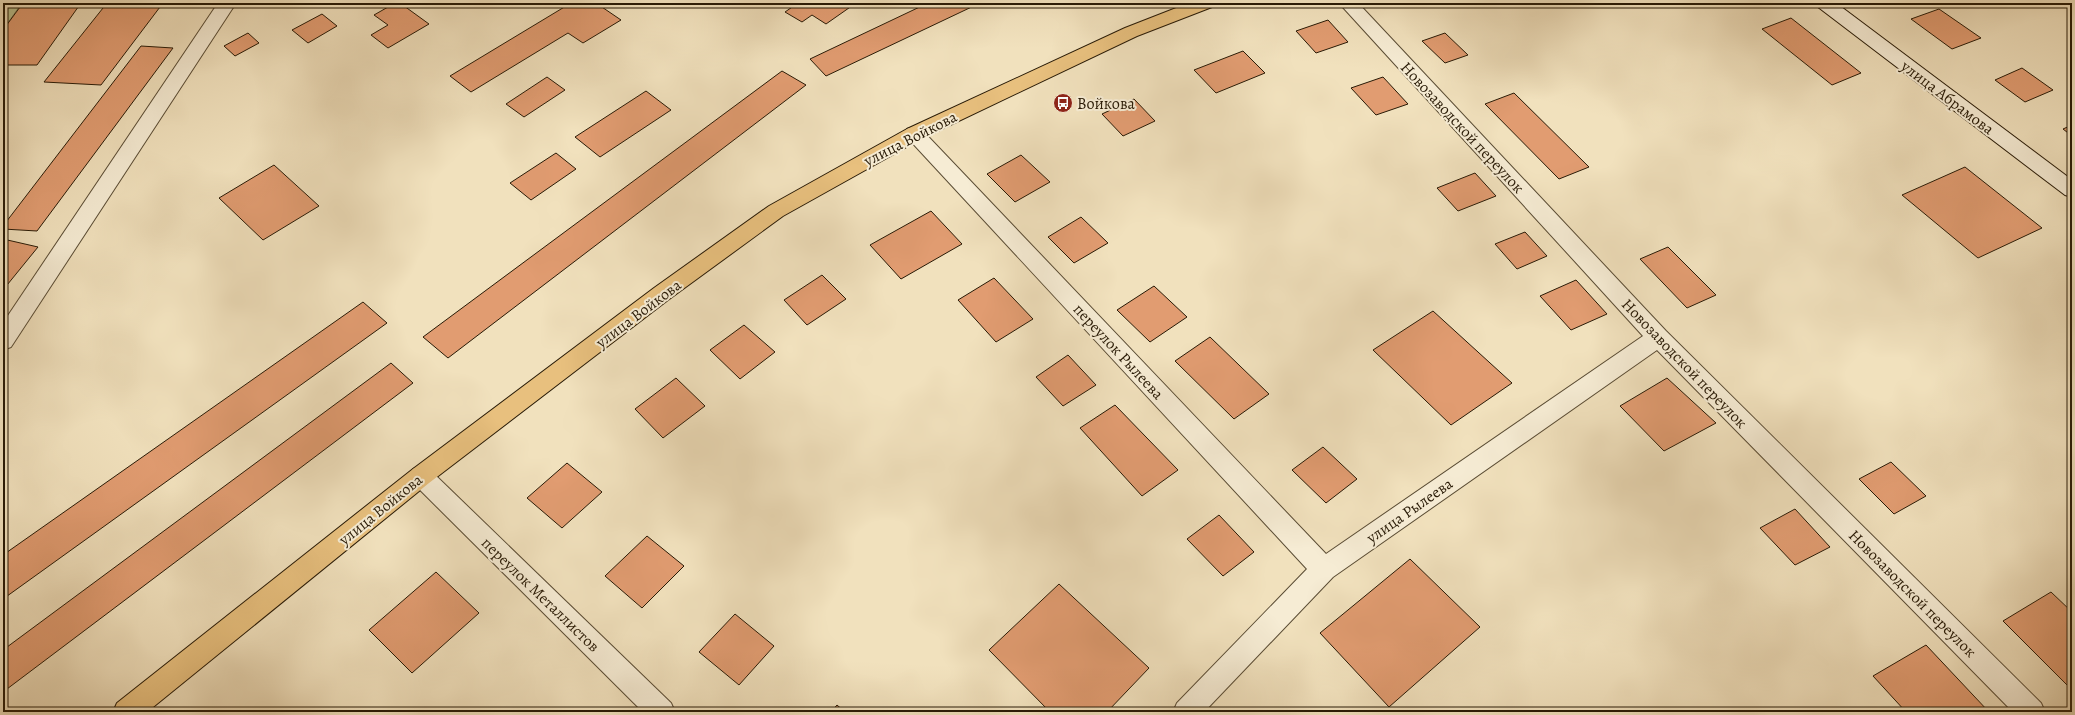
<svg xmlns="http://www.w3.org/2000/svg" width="2075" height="715" viewBox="0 0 2075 715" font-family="Alegreya,serif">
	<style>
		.green { fill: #bbc290; stroke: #726e4b }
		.building { fill: #e19c71; stroke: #281a06 }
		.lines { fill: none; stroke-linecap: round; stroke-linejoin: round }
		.street-casing { stroke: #5a4c34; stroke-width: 2 }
		.secondary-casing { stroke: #281a06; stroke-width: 2 }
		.primary-casing { stroke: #281a06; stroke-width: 2 }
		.street { fill: #f6ecd4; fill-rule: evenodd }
		.secondary { fill: #f6ecd4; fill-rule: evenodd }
		.primary { fill: #e8c07e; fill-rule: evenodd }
		.labels { text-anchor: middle; stroke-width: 4; stroke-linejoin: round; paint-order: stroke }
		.street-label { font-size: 16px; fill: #281a06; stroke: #f6ecd4 }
		.poi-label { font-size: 16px; fill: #281a06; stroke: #f6ecd4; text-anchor: start }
	</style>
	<rect width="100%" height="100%" fill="#f1e1bd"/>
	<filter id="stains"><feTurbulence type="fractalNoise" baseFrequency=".005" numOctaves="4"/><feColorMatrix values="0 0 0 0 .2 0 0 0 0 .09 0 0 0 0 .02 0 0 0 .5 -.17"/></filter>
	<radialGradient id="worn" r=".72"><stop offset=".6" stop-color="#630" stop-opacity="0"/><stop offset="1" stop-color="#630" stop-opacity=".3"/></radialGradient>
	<path class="green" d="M3,3H22L3,30Z"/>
	<g class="building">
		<path d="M23,3H81L37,65H3V30Z"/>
		<path d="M107,3H163L101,85L44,82Z"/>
		<path d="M395,3H400L429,24L388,48L371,35L388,25L374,15Z"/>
		<path d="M571,3H596L621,20L583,43L568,33L471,92L450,76Z"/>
		<path d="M798,3H856L826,24L812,15L802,22L785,12Z"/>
		<path d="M928,3H980L826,76L810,59Z"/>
		<path d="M1939,9L1981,38L1952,49L1911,19Z"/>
		<path d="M322,14L337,26L308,43L292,30Z"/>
		<path d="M1791,18L1861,73L1832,85L1762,29Z"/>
		<path d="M1328,20L1348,42L1316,53L1296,31Z"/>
		<path d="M248,33L259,43L235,56L224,46Z"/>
		<path d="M1445,33L1468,55L1445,63L1422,41Z"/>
		<path d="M141,46L173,48L37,231L3,229V226Z"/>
		<path d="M1243,51L1265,73L1216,93L1194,70Z"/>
		<path d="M2022,68L2053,90L2025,102L1995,80Z"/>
		<path d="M782,71L806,85L448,358L423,337Z"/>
		<path d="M547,77L565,90L524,117L506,104Z"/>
		<path d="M1383,77L1408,104L1376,115L1351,88Z"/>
		<path d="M646,91L671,110L600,157L575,137Z"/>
		<path d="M1514,93L1589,167L1559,179L1485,104Z"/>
		<path d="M1134,99L1155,121L1123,136L1102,114Z"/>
		<path d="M2072,125V136L2063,129Z"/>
		<path d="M556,153L576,169L531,200L510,183Z"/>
		<path d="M1021,155L1050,182L1015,202L987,174Z"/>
		<path d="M274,165L319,206L263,240L219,198Z"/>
		<path d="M1965,167L2042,228L1978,258L1902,195Z"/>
		<path d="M1475,173L1496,196L1458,211L1437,188Z"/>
		<path d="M931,211L962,244L901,279L870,245Z"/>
		<path d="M1081,217L1108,243L1074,263L1048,237Z"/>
		<path d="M1525,232L1547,256L1517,269L1495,244Z"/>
		<path d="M3,239L38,247L3,290Z"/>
		<path d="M1668,247L1716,295L1687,308L1640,259Z"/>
		<path d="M822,275L846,299L807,325L784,300Z"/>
		<path d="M994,278L1033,319L996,342L958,300Z"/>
		<path d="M1576,280L1607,314L1571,330L1540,296Z"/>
		<path d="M1154,286L1187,317L1150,342L1117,310Z"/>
		<path d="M363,302L387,323L3,599V555Z"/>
		<path d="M1433,311L1512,383L1451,425L1373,350Z"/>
		<path d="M744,325L775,352L740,379L710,350Z"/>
		<path d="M1210,337L1269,394L1234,419L1175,361Z"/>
		<path d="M1068,355L1096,385L1063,406L1036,377Z"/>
		<path d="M391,363L413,383L3,692V650Z"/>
		<path d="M676,378L705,406L663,438L635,409Z"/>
		<path d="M1667,378L1716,423L1664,451L1620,406Z"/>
		<path d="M1115,405L1178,470L1142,496L1080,428Z"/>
		<path d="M1323,447L1357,479L1326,503L1292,470Z"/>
		<path d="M1891,462L1926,496L1894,514L1859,479Z"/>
		<path d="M567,463L602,492L562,528L527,498Z"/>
		<path d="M1795,509L1830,547L1795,565L1760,528Z"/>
		<path d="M1219,515L1254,552L1223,576L1187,539Z"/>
		<path d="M647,536L684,566L642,608L605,576Z"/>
		<path d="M1410,559L1480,627L1389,707L1320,633Z"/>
		<path d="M436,572L479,613L412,673L369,630Z"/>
		<path d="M1059,584L1149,668L1107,712H1050L989,650Z"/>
		<path d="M2051,592L2072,612V690L2003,621Z"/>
		<path d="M735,614L774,646L739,685L699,652Z"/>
		<path d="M1926,645L1989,712H1906L1873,676Z"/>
		<path d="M837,705L845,712H831Z"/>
	</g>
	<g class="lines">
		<defs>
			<g id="street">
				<path d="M218,3H236L11,347L3,350V323Z"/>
				<path d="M1339,3H1358L1666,331L2041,703L2045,712H2013L1657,350L1333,577L1204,712H1173L1177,703L1307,569L904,134L907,129L914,127L921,129L1326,554L1643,336Z"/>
				<path d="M421,466L429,469L671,703L675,712H643L413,483L409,476L413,469Z"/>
			</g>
			<path id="secondary" d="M1815,3H1836L2072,180V197L2065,195L1818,7Z"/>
			<path id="primary" d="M1189,3H1215L1212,7L1137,36L921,139L783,216L668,300L429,483L147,712H113L117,703L413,469L654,288L769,206L907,129L1125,28Z"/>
		</defs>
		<use href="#street" class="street-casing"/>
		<use href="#secondary" class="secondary-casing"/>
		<use href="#primary" class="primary-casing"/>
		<use href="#street" class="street"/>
		<use href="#secondary" class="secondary"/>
		<use href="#primary" class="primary"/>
	</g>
	<defs>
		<symbol id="bus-disc" viewBox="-11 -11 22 22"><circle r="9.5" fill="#8f2418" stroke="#f6ecd4"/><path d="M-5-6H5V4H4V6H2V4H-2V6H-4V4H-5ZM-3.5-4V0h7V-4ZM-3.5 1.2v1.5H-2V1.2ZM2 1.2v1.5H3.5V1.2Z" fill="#fff"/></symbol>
	</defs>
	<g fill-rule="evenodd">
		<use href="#bus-disc" x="1052" y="92" width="22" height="22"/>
	</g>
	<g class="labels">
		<g class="street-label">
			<text transform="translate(1948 97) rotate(37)" y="6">улица Абрамова</text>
			<text transform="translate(1463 127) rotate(47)" y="6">Новозаводской переулок</text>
			<text transform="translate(910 138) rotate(-27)" y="6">улица Войкова</text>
			<text transform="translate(638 313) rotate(-37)" y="6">улица Войкова</text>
			<text transform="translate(1119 351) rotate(47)" y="6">переулок Рылеева</text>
			<text transform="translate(1685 363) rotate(46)" y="6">Новозаводской переулок</text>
			<text transform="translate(380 509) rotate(-39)" y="6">улица Войкова</text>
			<text transform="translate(1409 510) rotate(-35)" y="6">улица Рылеева</text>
			<text transform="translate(1913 593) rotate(45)" y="6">Новозаводской переулок</text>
			<text transform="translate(541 594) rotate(44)" y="6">переулок Металлистов</text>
		</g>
		<g class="poi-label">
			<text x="1077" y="109">Войкова</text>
		</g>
	</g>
	<rect width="2075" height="715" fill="none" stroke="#f1e1bd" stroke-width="16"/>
	<rect x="4" y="4" width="2067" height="707" fill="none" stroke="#281a06" stroke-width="2"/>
	<rect x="8" y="8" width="2059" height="699" fill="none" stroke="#281a06"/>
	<rect width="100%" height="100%" filter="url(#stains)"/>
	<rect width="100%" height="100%" fill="url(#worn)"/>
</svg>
